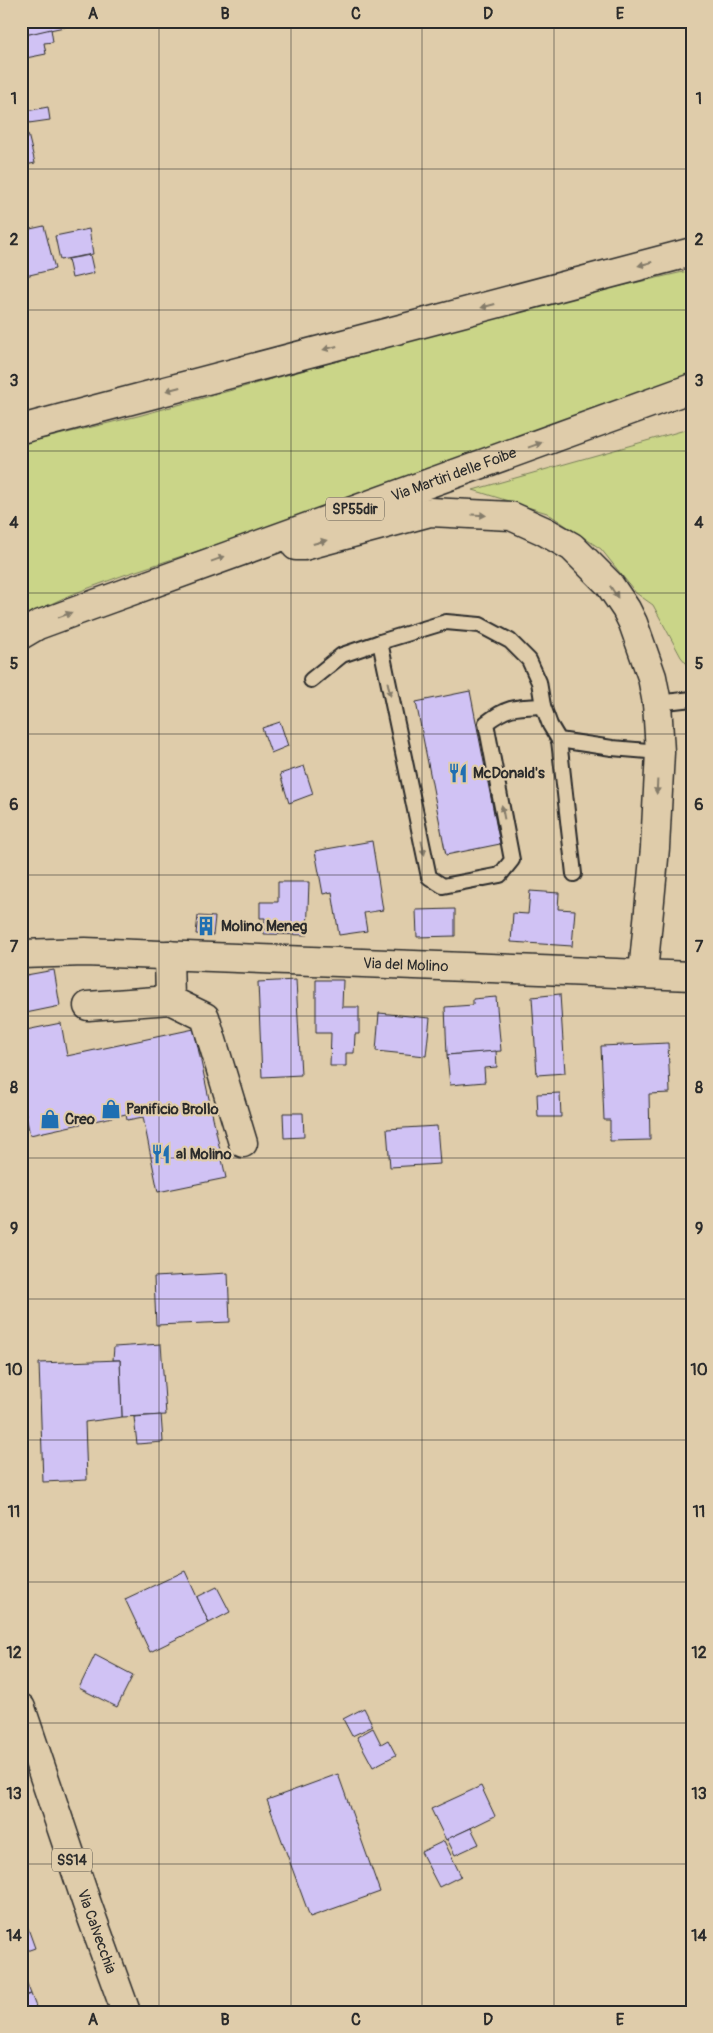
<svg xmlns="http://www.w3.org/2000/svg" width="713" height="2033" viewBox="0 0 713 2033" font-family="Pangolin,sans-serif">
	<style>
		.green { fill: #cad588; stroke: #7a805a }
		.building { fill: #d0c2f4; stroke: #2b2b2b }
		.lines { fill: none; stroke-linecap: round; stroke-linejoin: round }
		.lane-casing { stroke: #2b2b2b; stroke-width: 18 }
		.street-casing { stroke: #2b2b2b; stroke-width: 31 }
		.primary-casing { stroke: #2b2b2b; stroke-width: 31 }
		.highway-casing { stroke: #2b2b2b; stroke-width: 31 }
		.lane { stroke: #dfccaa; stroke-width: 14 }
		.street { stroke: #dfccaa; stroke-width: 28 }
		.primary { stroke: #dfccaa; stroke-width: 28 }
		.highway { stroke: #dfccaa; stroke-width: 28 }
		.oneway { fill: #857c6a }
		.grid { fill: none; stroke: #2b2b2b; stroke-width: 1; stroke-opacity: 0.55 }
		.labels { text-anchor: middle; stroke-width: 4.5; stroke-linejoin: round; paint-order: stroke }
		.shield { fill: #dfccaa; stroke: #615b51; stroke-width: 1 }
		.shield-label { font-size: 14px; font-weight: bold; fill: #2b2b2b }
		.street-label { font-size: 15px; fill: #2b2b2b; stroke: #dfccaa }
		.poi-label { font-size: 15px; font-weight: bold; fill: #2b2b2b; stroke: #dfccaa; text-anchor: start }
		.neatline { fill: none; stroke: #2b2b2b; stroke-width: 2 }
		.grid-label { font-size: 16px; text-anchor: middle; font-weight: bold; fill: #2b2b2b }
	</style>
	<rect width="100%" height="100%" fill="#dfccaa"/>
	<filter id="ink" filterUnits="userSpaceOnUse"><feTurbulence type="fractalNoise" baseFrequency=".02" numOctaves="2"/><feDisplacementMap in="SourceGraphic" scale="10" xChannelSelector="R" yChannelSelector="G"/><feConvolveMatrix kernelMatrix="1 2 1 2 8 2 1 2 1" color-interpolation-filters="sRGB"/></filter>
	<g filter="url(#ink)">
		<g class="green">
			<path d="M692,270V376L549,428L237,538L124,575L70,595L21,618V444L138,416L559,300Z"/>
			<path d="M692,428V670L681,657L653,605L636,593L601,549L547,513L473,490Z"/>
		</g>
		<g class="building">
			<path d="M21,21H93L21,36Z"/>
			<path d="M51,29L53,42L44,43L46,54L21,59V36Z"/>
			<path d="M48,107L50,120L29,123L27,111Z"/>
			<path d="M28,134L35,163L21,166V135Z"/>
			<path d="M44,226L55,269L21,277V231Z"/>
			<path d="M89,229L93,254L60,260L55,236Z"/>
			<path d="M90,255L94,273L72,278L68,259Z"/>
			<path d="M470,691L500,844L446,855L416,702Z"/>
			<path d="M280,722L288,746L271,753L262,728Z"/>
			<path d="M304,766L313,794L289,803L280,774Z"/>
			<path d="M372,841L383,910L364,913L367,931L339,935L332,892L323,894L315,851Z"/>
			<path d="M278,882H309L307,935L264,934L265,918H260V902H278Z"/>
			<path d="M530,891L559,893L558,909L575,910L572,946L511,942L513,913L528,914Z"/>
			<path d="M455,909V936L417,937L416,910Z"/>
			<path d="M198,916L215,917L213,935L196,934Z"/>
			<path d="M54,970L60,1006L21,1014V976Z"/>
			<path d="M296,980L301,1075L262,1077L258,982Z"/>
			<path d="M316,980H343L342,1007H359V1034H355L354,1053H346V1066H330L331,1033H316Z"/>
			<path d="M560,994L565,1073L537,1075L532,997Z"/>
			<path d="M496,997L501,1051L447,1055L445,1007L473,1005V999Z"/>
			<path d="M379,1013L430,1018L426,1056L376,1051Z"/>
			<path d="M61,1023L67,1056L194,1029L226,1178L158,1192L143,1117L127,1120L126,1114L30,1135L21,1092V1031Z"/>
			<path d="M668,1043L670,1093L649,1094L650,1140L610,1141V1120H604L601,1046Z"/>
			<path d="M496,1051L497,1067L484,1068L485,1082L450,1085L447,1055Z"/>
			<path d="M560,1093L561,1117H538L537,1094Z"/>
			<path d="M283,1113H303L304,1137L284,1138Z"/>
			<path d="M437,1126L440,1164L390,1167L387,1129Z"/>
			<path d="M228,1273L230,1322L156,1325L154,1277Z"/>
			<path d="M161,1344L166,1415L122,1417L120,1360H113L114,1347Z"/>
			<path d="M120,1360L122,1417L85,1422L87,1480L43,1482L39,1363Z"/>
			<path d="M161,1415L163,1442L137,1444L134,1417Z"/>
			<path d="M185,1571L209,1623L150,1652L125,1599Z"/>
			<path d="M217,1587L230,1612L209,1623L197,1597Z"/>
			<path d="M95,1655L133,1675L117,1707L79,1688Z"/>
			<path d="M364,1708L373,1726L352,1736L343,1719Z"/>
			<path d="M373,1728L381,1744L388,1740L396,1755L373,1767L357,1737Z"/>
			<path d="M338,1774L380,1892L310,1917L267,1800Z"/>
			<path d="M481,1786L495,1816L446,1840L431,1809Z"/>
			<path d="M471,1828L479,1844L455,1855L447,1839Z"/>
			<path d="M444,1841L461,1876L439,1887L421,1852Z"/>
			<path d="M21,1909L35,1948L21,1953Z"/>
			<path d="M21,1968L31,1994L21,1997Z"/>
			<path d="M31,1994L38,2012H21V1997Z"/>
		</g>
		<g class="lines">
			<defs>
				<g id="lane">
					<path d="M380,642L429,877L443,886L500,875L512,860L486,723C508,706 516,707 543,706"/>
					<path d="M311,680L342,655L380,642L446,622L480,625L510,641L529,660L539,682L543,706L550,725L559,740L612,748L660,752"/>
					<path d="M657,703L692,699"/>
					<path d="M559,740L574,874"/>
				</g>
				<g id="street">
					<path id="s1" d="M21,954L85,952L692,976"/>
					<path d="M643,973L655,848L660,752L657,703"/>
					<path d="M170,1000L205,1017L243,1143"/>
					<path d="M88,1006L170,1000L169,955"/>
				</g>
				<g id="primary">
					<path id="s2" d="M21,1708L87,1904L126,2012"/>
				</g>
				<g id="highway">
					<path d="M21,429L692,252"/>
					<path d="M296,546H304L430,512L511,516L544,531L572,547L609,584L626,609L633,623L652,677L657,703"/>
					<path id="s3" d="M21,635L38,625L87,607L692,388"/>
				</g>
			</defs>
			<use href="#lane" class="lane-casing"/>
			<use href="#street" class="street-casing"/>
			<use href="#primary" class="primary-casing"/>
			<use href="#highway" class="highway-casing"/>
			<use href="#lane" class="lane"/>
			<use href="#street" class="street"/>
			<use href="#primary" class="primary"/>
			<use href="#highway" class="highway"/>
		</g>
		<defs><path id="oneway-solid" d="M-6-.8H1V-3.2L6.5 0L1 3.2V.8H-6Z" transform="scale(1.25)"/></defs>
		<g class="oneway">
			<use href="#oneway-solid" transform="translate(645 264) rotate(165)"/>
			<use href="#oneway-solid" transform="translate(488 306) rotate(165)"/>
			<use href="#oneway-solid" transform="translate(330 348) rotate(165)"/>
			<use href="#oneway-solid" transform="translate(173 389) rotate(165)"/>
			<use href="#oneway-solid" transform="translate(535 445) rotate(-20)"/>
			<use href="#oneway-solid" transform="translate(479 515) rotate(3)"/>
			<use href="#oneway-solid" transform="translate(320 542) rotate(-15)"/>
			<use href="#oneway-solid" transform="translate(218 559) rotate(-20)"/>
			<use href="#oneway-solid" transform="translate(614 592) rotate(57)"/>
			<use href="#oneway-solid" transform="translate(65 615) rotate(-21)"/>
			<use href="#oneway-solid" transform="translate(389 689) rotate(78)"/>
			<use href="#oneway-solid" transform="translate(657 787) rotate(93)"/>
			<use href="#oneway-solid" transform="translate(503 812) rotate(-101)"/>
			<use href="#oneway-solid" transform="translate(423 848) rotate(78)"/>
		</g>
	</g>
	<path class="grid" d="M159,21V2012M291,21V2012M422,21V2012M554,21V2012M21,169H692M21,310H692M21,451H692M21,593H692M21,734H692M21,875H692M21,1016H692M21,1158H692M21,1299H692M21,1440H692M21,1582H692M21,1723H692M21,1864H692"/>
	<defs>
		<symbol id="restaurant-bare" viewBox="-9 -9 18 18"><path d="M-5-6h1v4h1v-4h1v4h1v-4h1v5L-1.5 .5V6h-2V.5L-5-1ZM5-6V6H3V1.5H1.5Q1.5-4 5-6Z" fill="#1f6fb2" stroke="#dfccaa" stroke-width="2.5" paint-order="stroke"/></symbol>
		<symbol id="building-bare" viewBox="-9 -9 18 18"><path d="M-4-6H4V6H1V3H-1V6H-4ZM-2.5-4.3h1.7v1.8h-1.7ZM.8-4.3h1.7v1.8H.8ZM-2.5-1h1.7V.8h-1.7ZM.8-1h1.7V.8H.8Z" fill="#1f6fb2" stroke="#dfccaa" stroke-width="2.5" paint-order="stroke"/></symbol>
		<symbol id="shop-bare" viewBox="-9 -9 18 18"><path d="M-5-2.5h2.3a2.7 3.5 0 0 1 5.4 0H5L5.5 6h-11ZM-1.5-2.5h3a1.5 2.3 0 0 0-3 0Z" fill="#1f6fb2" stroke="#dfccaa" stroke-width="2.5" paint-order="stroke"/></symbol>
	</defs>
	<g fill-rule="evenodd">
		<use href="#restaurant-bare" x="444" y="759" width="28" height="28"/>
		<use href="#building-bare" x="192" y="912" width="28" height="28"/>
		<use href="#shop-bare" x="97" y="1095" width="28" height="28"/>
		<use href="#shop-bare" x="36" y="1105" width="28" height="28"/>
		<use href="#restaurant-bare" x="147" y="1140" width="28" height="28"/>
	</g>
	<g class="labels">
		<g class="shield">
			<rect x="326" y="497.5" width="58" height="23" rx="4"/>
			<rect x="52" y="1848.5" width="40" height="23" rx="4"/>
		</g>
		<g class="shield-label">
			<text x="355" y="514">SP55dir</text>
			<text x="72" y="1865">SS14</text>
		</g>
		<g class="street-label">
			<text dy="5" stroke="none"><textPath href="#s3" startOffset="462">Via Martiri delle Foibe</textPath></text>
			<text dy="5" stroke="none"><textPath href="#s1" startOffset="385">Via del Molino</textPath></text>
			<text dy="5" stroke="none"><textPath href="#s2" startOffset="236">Via Calvecchia</textPath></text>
		</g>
		<g class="poi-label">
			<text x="473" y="778">McDonald's</text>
			<text x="221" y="931">Molino Meneg</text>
			<text x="126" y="1114">Panificio Brollo</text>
			<text x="65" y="1124">Creo</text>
			<text x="176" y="1159">al Molino</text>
		</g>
	</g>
	<rect width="713" height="2033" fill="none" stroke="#dfccaa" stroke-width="55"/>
	<rect x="28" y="28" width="658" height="1978" class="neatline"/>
	<g class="grid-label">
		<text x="93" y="19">A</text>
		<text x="225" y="19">B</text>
		<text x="356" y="19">C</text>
		<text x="488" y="19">D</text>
		<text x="620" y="19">E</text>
		<text x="14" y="104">1</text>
		<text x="699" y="104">1</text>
		<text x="14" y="245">2</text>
		<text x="699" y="245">2</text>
		<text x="14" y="386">3</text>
		<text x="699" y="386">3</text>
		<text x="14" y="528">4</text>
		<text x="699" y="528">4</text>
		<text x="14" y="669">5</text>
		<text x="699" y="669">5</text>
		<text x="14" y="810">6</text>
		<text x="699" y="810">6</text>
		<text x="14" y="952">7</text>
		<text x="699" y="952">7</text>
		<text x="14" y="1093">8</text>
		<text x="699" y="1093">8</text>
		<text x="14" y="1234">9</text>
		<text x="699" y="1234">9</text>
		<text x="14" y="1375">10</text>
		<text x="699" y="1375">10</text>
		<text x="14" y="1517">11</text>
		<text x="699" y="1517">11</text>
		<text x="14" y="1658">12</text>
		<text x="699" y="1658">12</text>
		<text x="14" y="1799">13</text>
		<text x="699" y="1799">13</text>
		<text x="14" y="1941">14</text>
		<text x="699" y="1941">14</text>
		<text x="93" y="2025">A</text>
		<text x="225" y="2025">B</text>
		<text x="356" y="2025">C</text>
		<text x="488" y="2025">D</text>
		<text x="620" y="2025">E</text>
	</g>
</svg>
